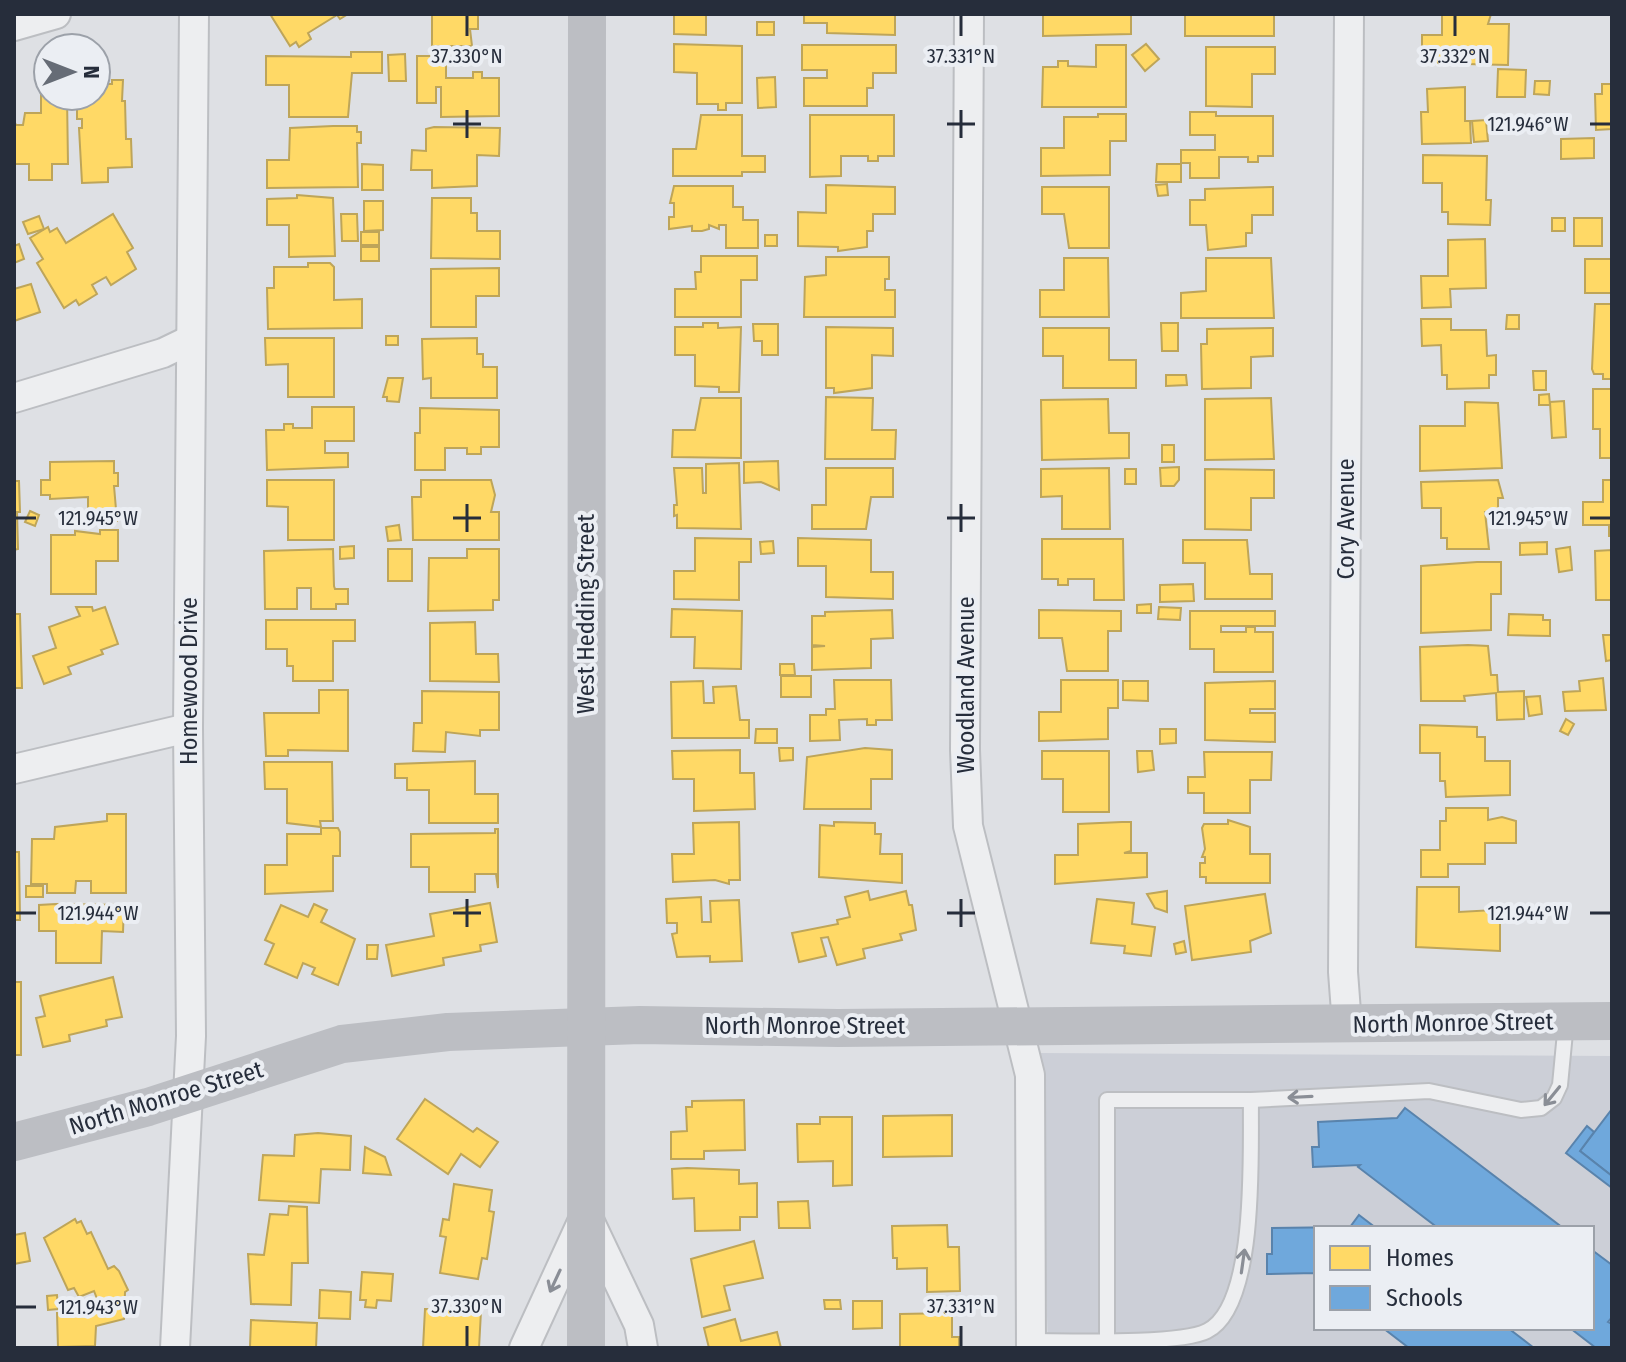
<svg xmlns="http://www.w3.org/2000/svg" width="1626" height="1362" viewBox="0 0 1626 1362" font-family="'Fira Sans Condensed',sans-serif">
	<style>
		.built { fill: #cccfd7; fill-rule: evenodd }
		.homes { fill: #ffd966; stroke: #bea559; stroke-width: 2 }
		.schools { fill: #6fa8dc; stroke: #5983ac; stroke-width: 2 }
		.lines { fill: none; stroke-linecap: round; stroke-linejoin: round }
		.lane-casing { stroke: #bcbec2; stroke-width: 18 }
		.street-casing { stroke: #bcbec2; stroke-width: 32 }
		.lane { stroke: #edeef0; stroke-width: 14 }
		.street { stroke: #edeef0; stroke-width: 28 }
		.secondary { stroke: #bcbec3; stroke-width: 38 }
		.oneway { stroke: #8a8e96 }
		.ticks { fill: none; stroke: #262d3b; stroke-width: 3 }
		.labels { text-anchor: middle; stroke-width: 8; stroke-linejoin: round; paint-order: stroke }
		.street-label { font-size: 24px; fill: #262d3b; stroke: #ebeef3 }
		.ticks-label { font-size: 20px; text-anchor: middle; fill: #262d3b; stroke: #ebeef3; stroke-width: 8; stroke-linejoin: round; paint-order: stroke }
	</style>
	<rect width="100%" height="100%" fill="#dee0e4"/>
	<path class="built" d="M1039,1053L1612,1056V1348H1048ZM1316,1228H1592V1328H1316Z"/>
	<g class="homes">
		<path d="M270,14H348L340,19L337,15L308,33L311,39L299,47L296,42L290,46Z"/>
		<path d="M432,14H478V29H470L472,46H432Z"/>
		<path d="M674,14H706V35L674,34Z"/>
		<path d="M804,14H895V35L827,33V23H804Z"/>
		<path d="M1043,14H1131V34L1043,36Z"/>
		<rect x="1185" y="14" width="89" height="22"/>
		<path d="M1442,14H1491L1488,24H1509L1508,65L1422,63V35H1442Z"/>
		<rect x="757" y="22" width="17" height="13"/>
		<path d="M674,44L742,46V103H726V110H718V104H697V73L674,72Z"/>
		<path d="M1146,44L1159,59L1145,71L1132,55Z"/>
		<path d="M802,45H896V73H873V88H867V106H804V78H827V70H802Z"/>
		<path d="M1096,45H1126V107H1042L1043,67H1058V61H1068V66L1096,67Z"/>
		<path d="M1206,47H1275V74H1252V107L1206,106Z"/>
		<path d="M351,52H382V73H352L348,117H289V85H266V56L351,57Z"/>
		<path d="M405,54L406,81H389L388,55Z"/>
		<path d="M417,56H446V78H473V72H482V78H499V116L441,117V87H436V103H417Z"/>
		<path d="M1498,69L1526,70L1525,97H1497Z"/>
		<path d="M775,77L776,107L758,108L757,78Z"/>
		<path d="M112,80H123L122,101H125L126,139H131L132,167L108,168V182L82,183L79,128H82V119H77V108H82L80,96H96V81V84H112Z"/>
		<path d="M1535,81H1550L1549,95L1534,94Z"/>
		<path d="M1602,84H1612V129L1596,130L1595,94H1602Z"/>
		<path d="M1465,87V121H1470L1471,143L1422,144L1421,112H1428L1427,89Z"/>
		<path d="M41,95L67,96L68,164H52V180H29V164H14V121L16,125H23L25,113H41Z"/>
		<path d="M1190,112H1216V116H1273V156H1258V162H1248V157H1219V178H1190V163H1181V150H1215V135H1190Z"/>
		<path d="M1098,114H1126V141H1110V175L1041,176V148H1064V117H1098Z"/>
		<path d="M701,115H742V156H765V172H742V176H673V149H696Z"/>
		<path d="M810,115H894V156H878V161H868V156H841V176L810,177Z"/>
		<path d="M1486,120L1488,141L1474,142L1472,121Z"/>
		<path d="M333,126H357V132H361V143H357L358,187L267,188V160H289L290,128Z"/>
		<path d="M434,127L500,128L499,156L477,155V186L432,188V170H411L412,150L426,151V129Z"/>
		<path d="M1594,138V158L1561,159V139Z"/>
		<path d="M1423,155L1487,156L1486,200H1491L1490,225L1448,224V212H1442V183H1423Z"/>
		<path d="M362,164L383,165V190H362Z"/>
		<path d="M1157,164H1181V182H1156Z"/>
		<path d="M1167,184L1168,195L1158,196L1156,185Z"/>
		<path d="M826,185L895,187V214H873V231H867V247L838,251V247L798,246V212L826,213Z"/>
		<path d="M674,186H733V207H743V220H758V248H726V225H719V229L709,225V229L702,231H692V226L669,229V217H674V203H670Z"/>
		<path d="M1042,187H1109V248H1069L1064,214H1042Z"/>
		<path d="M1273,187V215H1252V233H1246V246L1208,250L1206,225H1190V200H1205V189Z"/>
		<path d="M297,195L333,198L335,256L289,257V225H267V199L297,198Z"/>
		<path d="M432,198H471V213H477V231H500V259L431,258Z"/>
		<path d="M364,201H383V230L364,231Z"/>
		<path d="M113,214L133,248L127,252L136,269L111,285L106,277L92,285L97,294L79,305L76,300L64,308L37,263L43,259L30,238L48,227L50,232L57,228L66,243Z"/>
		<path d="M341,214H357L358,241H342Z"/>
		<path d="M39,216L44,229L28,234L23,222Z"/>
		<rect x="1552" y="218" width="13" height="13"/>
		<rect x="1574" y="218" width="28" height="28"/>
		<rect x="361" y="232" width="18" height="13"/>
		<rect x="765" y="235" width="12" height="11"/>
		<path d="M1485,239L1486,288L1450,289L1451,307L1422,308L1421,276H1448V240Z"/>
		<path d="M19,244L24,259L14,263V246Z"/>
		<rect x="361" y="247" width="18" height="14"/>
		<path d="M701,256H757V280H741V317H675V289H696L695,272H701Z"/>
		<path d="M826,257H889V279H885V290H895V317H804L805,277L826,275Z"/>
		<path d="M1064,258H1108L1109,317H1040V290H1064Z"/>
		<path d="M1206,258H1271L1274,318H1181V293L1206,291Z"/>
		<rect x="1585" y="259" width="27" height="34"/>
		<path d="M308,263H330L334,267V300L362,299V328L268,329L267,288H274V267H308Z"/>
		<path d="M499,268V296H476V327H431V269Z"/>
		<path d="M31,284L40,312L14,321V289Z"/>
		<path d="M1595,304H1612V379H1603V374H1594L1592,369Z"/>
		<path d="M1507,315H1519V329H1506Z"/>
		<path d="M1421,319H1451V330H1486L1487,356L1496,355V375H1489V388L1447,389V375H1442L1441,345L1422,346Z"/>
		<path d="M703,323H718V328L741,327L739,392H719V387L695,386V355H675V327H703Z"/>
		<path d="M1161,323H1178V351H1162Z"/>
		<path d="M753,324H778V355H762V341H754Z"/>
		<path d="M826,327L893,328V356L872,355V388L834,393V388H826Z"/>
		<path d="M1043,328H1109V360H1136V388H1063V356H1043Z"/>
		<path d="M1273,328V356L1251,357V388L1202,389L1201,344H1207V329Z"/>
		<rect x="386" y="336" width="12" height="9"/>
		<path d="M265,338H334V397H288V364L266,365Z"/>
		<path d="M477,338V354H483V367H497V398H431V378L423,379L422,339Z"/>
		<path d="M1533,371H1546V390H1534Z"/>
		<path d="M1166,375H1186L1187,385L1166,386Z"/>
		<path d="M388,378H403L399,402L387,401V397H383Z"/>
		<path d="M1593,389H1612V458H1600V429H1593Z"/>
		<path d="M1549,394L1550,405H1539V395Z"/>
		<path d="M826,397L873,398L872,430H896L895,459H825Z"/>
		<path d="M701,398H741V458L672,457L673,430H695Z"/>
		<path d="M1271,398L1274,459L1205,460V399Z"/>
		<path d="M1108,399L1109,433H1129V458L1042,460L1041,400Z"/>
		<path d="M1564,401L1566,437L1552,438L1550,402Z"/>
		<path d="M1465,402L1498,403L1502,468L1420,471V426H1465Z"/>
		<path d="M312,407H354V441H325V453H348V467L267,470L266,430H284V424H293V428H312Z"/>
		<path d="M420,408L499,410V447H481V454H467V448H445V470H415V433H420Z"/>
		<rect x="1162" y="445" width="12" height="17"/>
		<path d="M114,461V473H118V486H114L117,521L88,522V497L50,499V495H41V480H50V462Z"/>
		<path d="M778,461L779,490L761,482L744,483V462Z"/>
		<path d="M739,463L741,529L677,528V515L674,516V505H677L674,468H702L703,493H706V464Z"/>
		<path d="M1179,467V480L1174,486H1161L1160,468Z"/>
		<path d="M826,468H893V497H871L866,529H812V505H826Z"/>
		<path d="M1109,468L1110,529H1062V496L1041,497V469Z"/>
		<rect x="1125" y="469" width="11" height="15"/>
		<path d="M1205,469L1274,470V498H1251V530L1205,529Z"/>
		<path d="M267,480H334V540H288V507L267,506Z"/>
		<path d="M421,480H491L495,495L491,512H499V540H413L412,497H421Z"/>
		<path d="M1498,480L1503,498H1498V512H1485L1489,549H1447V538H1441V508H1422L1421,482Z"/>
		<path d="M1603,480H1612V536H1609V525H1583V502H1603Z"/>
		<path d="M14,481H19L20,512H17L18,549L14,550Z"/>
		<path d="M30,511L39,515L35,526L25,522Z"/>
		<path d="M399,525L401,540L388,541L386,527Z"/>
		<path d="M100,530H118V561H96V594H51V535H75V531L100,534Z"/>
		<path d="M695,538L751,539V562H739V600L674,599V571H695Z"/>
		<path d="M798,538L871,540V572H893V599L826,597V566H798Z"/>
		<path d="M1042,539H1123L1124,600H1094V579H1068V585H1058V579H1042Z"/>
		<path d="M1183,540H1247L1250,574H1272V599H1205V563H1183Z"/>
		<path d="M773,541L774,553L761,554L760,542Z"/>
		<path d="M1547,542V554L1520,555V543Z"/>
		<path d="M354,546V558L340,559V547Z"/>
		<path d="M1570,547L1572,570L1559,572L1556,549Z"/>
		<path d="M333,549L334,586L335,589H348V604H336V609H311V588H297V609H265L264,551Z"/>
		<rect x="388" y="549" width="24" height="32"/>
		<path d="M467,549H499V600H493V610L428,611L429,558H467Z"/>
		<path d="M1612,550V600H1596L1595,551Z"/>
		<path d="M1477,562H1501V594H1491V630L1421,633V566Z"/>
		<path d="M1193,584L1194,601L1160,602V585Z"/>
		<path d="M1151,604V613H1137V605Z"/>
		<path d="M76,607H92L93,611L105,607L118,644L101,650L103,654L68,667L71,674L44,684L33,656L56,648L49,627L80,616Z"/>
		<path d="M1159,607L1181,608L1180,620L1158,619Z"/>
		<path d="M672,609L742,611L741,669L694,668L695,637H671Z"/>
		<path d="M892,610L893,638L871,639V668L812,670V647L825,646L812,645V616H825V612Z"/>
		<path d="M1039,610L1121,611V631H1108V671H1067L1062,638H1039Z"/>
		<path d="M1190,611H1275V626H1221V632H1246V627H1255V632H1273V672H1214V649H1190Z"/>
		<path d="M14,614H20L22,688H14Z"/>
		<path d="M1509,614L1543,615V620H1550V636L1508,635Z"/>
		<path d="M266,620H355V641H333V681H293V666H287V649H266Z"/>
		<path d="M475,622L476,654H498L499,682L430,681V623Z"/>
		<path d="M1603,635H1612V660L1606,661Z"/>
		<path d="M1468,645L1488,646L1491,675H1497L1498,692L1524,691V719L1497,720L1496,693L1464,696L1465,701H1421L1420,647Z"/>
		<path d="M780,664H794L795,675H780Z"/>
		<rect x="781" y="676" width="30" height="21"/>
		<path d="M1603,678L1606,710L1565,711L1563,692L1580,691L1579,681Z"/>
		<path d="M834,680H891L892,720H876V725H867V719L839,720L840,740L810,741V715H826V709H835Z"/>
		<path d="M1061,680H1118V708H1108V739L1039,741V712H1061Z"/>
		<path d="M703,681L704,703H714L713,687L736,686L740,720H749V738H672L671,682Z"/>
		<path d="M1123,681H1148V701L1123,700Z"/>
		<path d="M1275,681V709H1250V713H1275V742L1205,740V683Z"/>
		<path d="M319,690H348V751L288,750V756H266L264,713H319Z"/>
		<path d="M422,691L499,692V730H480V736L446,732L445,752L413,751L414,723H422Z"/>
		<path d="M1540,696L1542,714L1529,716L1526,697Z"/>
		<path d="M1566,719L1574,724L1568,735L1560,731Z"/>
		<path d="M1420,725L1477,727V737H1485V761H1510V795L1446,797L1445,781H1440V753H1420Z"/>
		<path d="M756,729H777V743H755Z"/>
		<path d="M1160,729H1176V743L1160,744Z"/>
		<path d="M779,748H793V760L780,761Z"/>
		<path d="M865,748L892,750V779H871V809H804L807,757Z"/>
		<path d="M740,750V773H754L755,809L694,811V779H673L672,751Z"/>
		<path d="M1042,751H1109V812H1063V779H1042Z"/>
		<path d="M1137,751H1152L1154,770L1138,772Z"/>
		<path d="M1204,752H1272L1271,780H1250V813H1204V793H1188V777H1205Z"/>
		<path d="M475,761V794H498V823H429V790H407V778H395V764Z"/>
		<path d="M264,762H332L333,821H320L321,827L287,823V789H265Z"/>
		<path d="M1446,808H1488V820L1502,817L1516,821V843H1485V864H1448V877H1421V850H1440V821H1446Z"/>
		<path d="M107,814H126V893H91V881H76L75,893H47V884H31L32,839H54L55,827L107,821Z"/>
		<path d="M1228,820L1250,827V854H1270V883H1206V877H1200V863H1205V857H1202L1205,849L1202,828L1204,824H1228Z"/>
		<path d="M739,822L740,880H729V884L715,880L673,882L672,854H694L693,823Z"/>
		<path d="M834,822L875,823V834H881L880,854H902V883L819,877L820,825L834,826Z"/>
		<path d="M1122,822H1131V851L1124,853H1147V877L1055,884V855H1078V824Z"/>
		<path d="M321,828H338L340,832V856H333V891L265,894V865H287V834H321Z"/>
		<path d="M495,829H498V888L496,874H475V892H429V867H411V834L495,833Z"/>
		<path d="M14,852H19L20,920H14Z"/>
		<rect x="26" y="886" width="17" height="11"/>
		<path d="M1417,887H1459V912L1494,910V920H1500V951L1416,947Z"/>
		<path d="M868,891L870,900L906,891L909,905H912L916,930L900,934L902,940L863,949L865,958L837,965L828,937L821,938L826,956L799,962L792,933L838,924L837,920L850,917L845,897Z"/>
		<path d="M1167,891V912L1155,908L1147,894Z"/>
		<path d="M1265,894L1271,933L1250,941L1251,952L1192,960L1185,906Z"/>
		<path d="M701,897L702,922H711L710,901L739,900L742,961L710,962V956L677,957L672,934L677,933V923H667L666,899Z"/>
		<path d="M1097,899L1134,903L1132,924L1155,927L1151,956L1124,953L1125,946L1091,943Z"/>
		<path d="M490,903L497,942L480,945L481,951L443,958L444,965L392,976L386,945L434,936L430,914Z"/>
		<path d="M56,904L124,905L123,932L102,931L101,963H56V931H39V905Z"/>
		<path d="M314,904L327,910L321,922L355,939L338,985L312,974L315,968L303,963L297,978L265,964L274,944L265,940L281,905L308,917Z"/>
		<path d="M1184,941L1186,952L1176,954L1174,944Z"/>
		<path d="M367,945H378L377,959H367Z"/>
		<path d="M113,977L122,1017L106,1020L107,1026L69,1035L70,1041L43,1047L36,1018L45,1016L40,996Z"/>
		<rect x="14" y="982" width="7" height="73"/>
		<path d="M425,1099L473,1132L477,1128L498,1142L480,1167L461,1154L448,1174L397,1139Z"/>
		<path d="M744,1100L745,1150L704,1151V1159H671V1132L687,1131L686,1107H692V1101Z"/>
		<path d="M952,1115V1156L883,1157V1116Z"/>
		<path d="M820,1117H852V1185L833,1186V1161L798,1162L797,1124H820Z"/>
		<path d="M318,1133L351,1136L350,1170L321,1169L319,1203L259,1200L263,1155L294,1156L295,1135Z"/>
		<path d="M365,1147L385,1157L391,1175L363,1173Z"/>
		<path d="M687,1168L739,1170V1184L757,1183V1217H740V1230L695,1231L694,1198L673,1199L672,1169Z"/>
		<path d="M454,1184L492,1190L489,1211L494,1212L487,1259L482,1258L478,1279L440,1273L446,1237L440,1236L443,1219L449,1220Z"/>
		<path d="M808,1201L810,1228H779L778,1202Z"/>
		<path d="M289,1206L307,1207L308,1263H292L291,1305L251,1304L248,1254L264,1255L270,1214L288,1215Z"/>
		<path d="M75,1219L77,1223L81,1221L87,1234L91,1232L108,1269L114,1266L119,1271L128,1290L125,1292L124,1319L96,1326L95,1346L58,1347L57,1313L93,1314L101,1309L94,1291L79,1297L74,1288L68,1290L44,1238Z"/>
		<path d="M947,1225L948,1247H959L960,1291L927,1292V1268L897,1269V1258H893L892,1226Z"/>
		<path d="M25,1233L30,1261L14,1264V1235Z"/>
		<path d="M754,1241L763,1278L724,1286L730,1310L702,1317L691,1259Z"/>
		<path d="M362,1272L393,1274L391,1301L377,1300L376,1308L365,1307L366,1300H360Z"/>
		<path d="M320,1290L351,1292L350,1319L319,1318Z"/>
		<path d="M57,1295L58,1309L48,1310L47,1296Z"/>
		<path d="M824,1300H840L841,1309H825Z"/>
		<path d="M853,1301H882V1328L853,1329Z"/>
		<path d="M425,1309L481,1311L479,1348H423Z"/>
		<path d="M952,1313V1337H959V1348H900V1314Z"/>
		<path d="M735,1319L741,1341L777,1332L781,1348H709L704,1328Z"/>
		<path d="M251,1320L317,1323L316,1348H243L250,1347Z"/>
	</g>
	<g class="schools">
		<path d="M1405,1108L1563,1228H1438L1358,1167L1360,1165L1313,1167L1312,1147H1319L1318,1122L1397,1118Z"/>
		<path d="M1612,1109V1176L1580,1151Z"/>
		<path d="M1587,1126L1594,1132L1580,1151L1612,1176V1188L1566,1153Z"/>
		<path d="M1359,1215L1376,1228H1316V1277L1315,1273L1267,1274V1254H1272V1228L1350,1227Z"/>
		<path d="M1592,1250L1612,1265V1317L1608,1322L1612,1324V1348H1596L1570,1328H1592Z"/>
		<path d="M1383,1328H1508L1534,1348H1409Z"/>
	</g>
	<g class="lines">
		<defs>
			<g id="lane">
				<path d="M1107,1339V1100H1251L1429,1091L1521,1110L1541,1108L1554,1098L1560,1085L1566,1022"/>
				<path d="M1031,1341C1066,1341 1180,1345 1207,1331C1258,1306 1250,1150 1251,1100"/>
			</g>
			<g id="street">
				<path d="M969,14L965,750L968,826L1030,1075L1031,1348"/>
				<path d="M14,26L56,14"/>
				<path d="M14,398L163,353L190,340"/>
				<path d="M14,769L188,728"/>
				<path d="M1347,1025L1343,972L1349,14"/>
				<path d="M589,1220L639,1325L643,1348"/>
				<path d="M175,1348L191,1036L188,728L194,14"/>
				<path d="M524,1348L582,1222"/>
			</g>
		</defs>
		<use href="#lane" class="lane-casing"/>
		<use href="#street" class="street-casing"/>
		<use href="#lane" class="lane"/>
		<use href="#street" class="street"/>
		<g class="secondary">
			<path d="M14,1142L148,1107L342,1044L448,1032L640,1025L838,1028L1612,1021"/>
			<path d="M586,1348L587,14"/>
		</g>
	</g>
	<defs><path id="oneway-shaft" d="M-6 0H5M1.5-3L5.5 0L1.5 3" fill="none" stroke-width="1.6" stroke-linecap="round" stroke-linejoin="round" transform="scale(2)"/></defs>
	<g class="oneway">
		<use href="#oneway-shaft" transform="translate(1552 1096) rotate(129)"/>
		<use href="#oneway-shaft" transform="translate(1300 1097) rotate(177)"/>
		<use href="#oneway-shaft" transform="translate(1243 1261) rotate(-82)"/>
		<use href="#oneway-shaft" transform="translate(555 1281) rotate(115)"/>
	</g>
	<path class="ticks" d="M467,16V36M961,16V36M1455,16V36M467,110V138M961,110V138M453,124H481M947,124H975M1590,124H1610M467,504V532M961,504V532M16,518H36M453,518H481M947,518H975M1590,518H1610M467,899V927M961,899V927M16,913H36M453,913H481M947,913H975M1590,913H1610M16,1307H36M467,1326V1346M961,1326V1346"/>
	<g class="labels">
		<g class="street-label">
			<text transform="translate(1346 519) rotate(-90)" y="8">Cory Avenue</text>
			<text transform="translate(586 614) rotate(-90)" y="8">West Hedding Street</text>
			<text transform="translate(189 681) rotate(-90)" y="8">Homewood Drive</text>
			<text transform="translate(966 685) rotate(-90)" y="8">Woodland Avenue</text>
			<text transform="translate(1453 1023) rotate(-1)" y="8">North Monroe Street</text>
			<text x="805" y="1034">North Monroe Street</text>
			<text transform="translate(166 1098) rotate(-17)" y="8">North Monroe Street</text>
		</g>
	</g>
	<g class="ticks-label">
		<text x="467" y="63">37.330°N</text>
		<text x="961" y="63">37.331°N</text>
		<text x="1455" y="63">37.332°N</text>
		<text x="1528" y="131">121.946°W</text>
		<text x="1528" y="525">121.945°W</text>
		<text x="98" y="525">121.945°W</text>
		<text x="1528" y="920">121.944°W</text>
		<text x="98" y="920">121.944°W</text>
		<text x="467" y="1313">37.330°N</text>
		<text x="961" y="1313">37.331°N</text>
		<text x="98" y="1314">121.943°W</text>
	</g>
	<rect width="1626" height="1362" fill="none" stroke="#262d3b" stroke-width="32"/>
	<rect x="1314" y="1226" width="280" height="104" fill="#ebeef3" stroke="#9ca1a9" stroke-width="2"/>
	<rect x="1330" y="1246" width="40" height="24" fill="#ffd966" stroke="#9ca1a9" stroke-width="2"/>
	<text x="1386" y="1266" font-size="24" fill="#262d3b">Homes</text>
	<rect x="1330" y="1286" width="40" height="24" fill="#6fa8dc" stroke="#9ca1a9" stroke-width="2"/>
	<text x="1386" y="1306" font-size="24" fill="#262d3b">Schools</text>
	<g transform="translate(72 72) rotate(90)"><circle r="38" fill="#ebeef3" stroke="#9ca1a9" stroke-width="2"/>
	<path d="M0-6L14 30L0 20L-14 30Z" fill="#666c76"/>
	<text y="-12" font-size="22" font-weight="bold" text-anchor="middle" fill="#262d3b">N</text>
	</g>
</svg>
